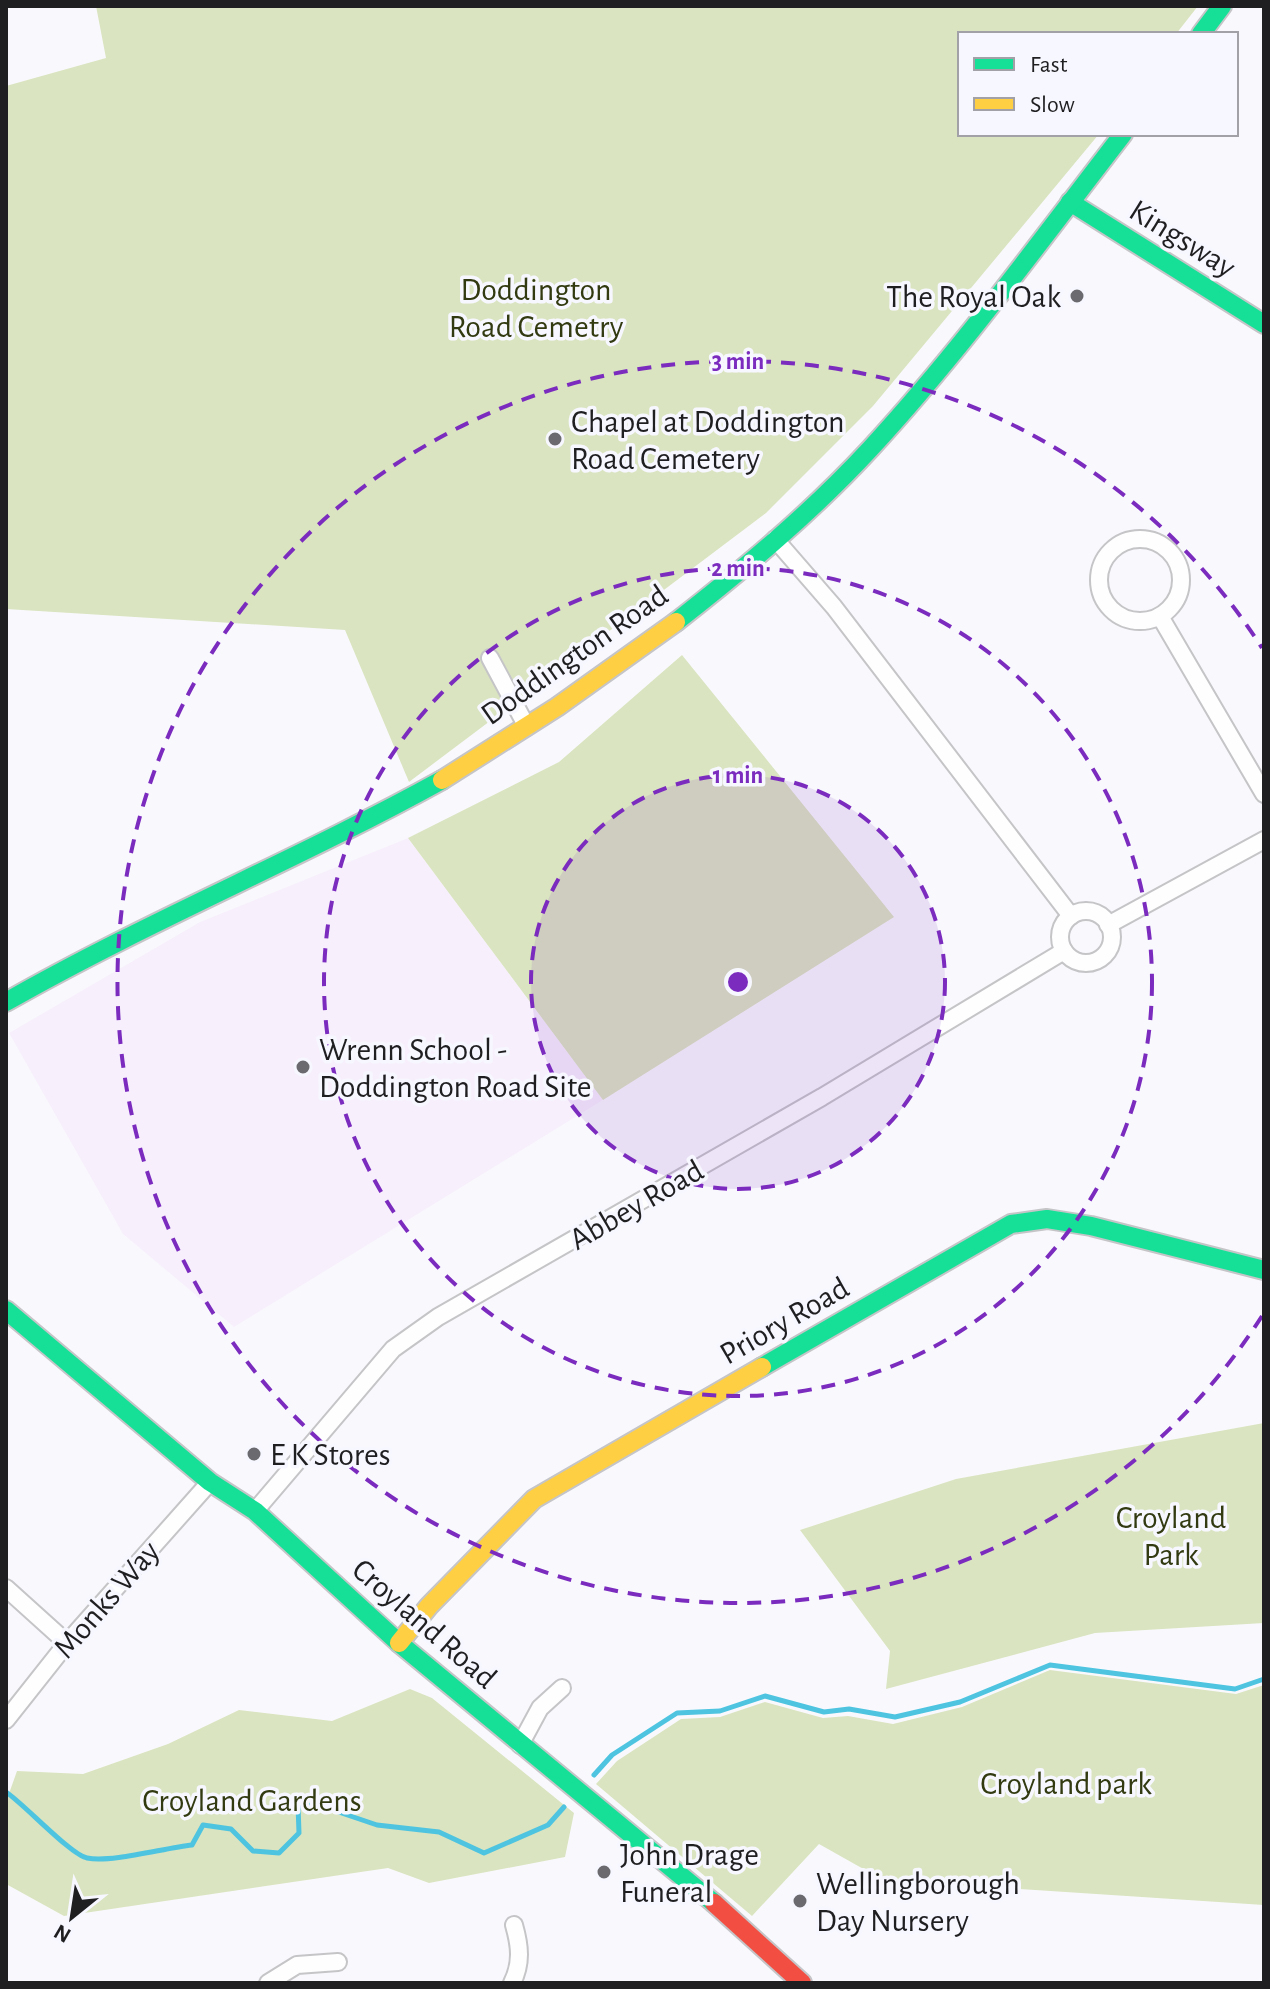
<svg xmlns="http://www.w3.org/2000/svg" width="1270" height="1989" viewBox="0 0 1270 1989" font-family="'Alegreya Sans',sans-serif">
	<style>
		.education { fill: #f7f0fc }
		.green { fill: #dae4c0 }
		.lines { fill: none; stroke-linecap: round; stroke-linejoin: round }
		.stream { stroke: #4ec4e0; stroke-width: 5 }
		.street-casing { stroke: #c5c5c8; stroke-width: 20 }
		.fast-casing { stroke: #c5c5c8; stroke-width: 22 }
		.slow-casing { stroke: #c5c5c8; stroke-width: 22 }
		.jam-casing { stroke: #c5c5c8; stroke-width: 22 }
		.street { stroke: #fefeff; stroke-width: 16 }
		.fast { stroke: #16e098; stroke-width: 18 }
		.slow { stroke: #ffcf43; stroke-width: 18 }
		.jam { stroke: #f24e42; stroke-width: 18 }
		.ring { fill: none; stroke: #7b2cbf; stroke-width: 4; stroke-dasharray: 14 10 }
		.poi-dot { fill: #6b6b6f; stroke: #f7f7ff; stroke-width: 3 }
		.labels { text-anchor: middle; stroke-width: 7; stroke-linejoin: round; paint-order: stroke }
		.street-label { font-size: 32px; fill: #1f1f22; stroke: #f7f7ff }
		.park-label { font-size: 32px; fill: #313a10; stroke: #f7f7ff }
		.poi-label { font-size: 32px; fill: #1f1f22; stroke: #f7f7ff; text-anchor: start }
		.centre { fill: #7b2cbf; stroke: #f7f7ff; stroke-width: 4 }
		.ring-label { font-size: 24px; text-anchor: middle; font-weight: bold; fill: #7b2cbf; stroke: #f7f7ff; stroke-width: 7; stroke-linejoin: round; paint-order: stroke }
	</style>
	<rect width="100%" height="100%" fill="#f9f9fd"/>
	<path class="education" d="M408,838L603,1100L234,1327L123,1234L9,1033L200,922Z"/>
	<g class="green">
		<path d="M96,6H1198L1176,34H960V134H1099L873,406L766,513L409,782L345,630L6,609V86L106,58Z"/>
		<path d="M682,655L894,917L603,1100L408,838L559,762Z"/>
		<path d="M1264,1423V1623L1095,1633L886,1689L890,1651L800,1530L956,1479Z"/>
		<path d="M1050,1670L1236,1694L1264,1685V1905L883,1880L819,1844L752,1916L596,1784L617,1761L681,1719L720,1717L765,1702L823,1718L848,1716L893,1724L962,1707Z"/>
		<path d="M410,1689L432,1698L574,1813L565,1857L429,1883L388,1868L64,1916L6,1884V1802L17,1771L83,1774L168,1744L239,1710L332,1721Z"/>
	</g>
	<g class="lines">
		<g class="stream">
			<path d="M594,1775L612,1755L677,1713L720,1711L765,1696L824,1712L849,1709L895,1717L960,1702L1050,1665L1235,1689L1264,1679"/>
			<path d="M6,1792C24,1804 71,1855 87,1858C111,1863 164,1848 192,1845L203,1825L231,1829L253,1851L279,1853L299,1833L298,1805L321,1806L377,1825L439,1832L484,1853L548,1825L564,1807"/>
		</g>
		<defs>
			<g id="street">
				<path d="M775,539L834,607L1071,916"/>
				<circle cx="1140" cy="580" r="41"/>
				<path d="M1161,618L1264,794"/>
				<path d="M490,658L527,727"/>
				<circle cx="1086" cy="937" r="26"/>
				<path d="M1108,925L1264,840"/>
				<path d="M255,1511L393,1349L438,1317L822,1097L1064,951"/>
				<path d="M6,1588L67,1643"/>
				<path d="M6,1720L67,1643L210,1482"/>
				<path d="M520,1745L540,1708L562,1688"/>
				<path d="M268,1983L297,1965L338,1962"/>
				<path d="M512,1983C522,1963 520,1946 514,1925"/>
			</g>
			<g id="fast">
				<path d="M1201,34L1222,6"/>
				<path d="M1070,202L1264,324"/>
				<path d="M676,622C745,568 812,512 871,448C962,349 1041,240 1123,134"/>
				<path d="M6,1002C148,921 299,859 442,780"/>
				<path d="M6,1310L210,1482L255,1511L399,1643L714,1903"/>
				<path d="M762,1367L1011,1224L1047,1219L1091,1226L1264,1270"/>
			</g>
			<g id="slow">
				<path d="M442,780L557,707L676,622"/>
				<path d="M399,1643L429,1606L534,1499L762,1367"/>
			</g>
			<path id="jam" d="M714,1903L802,1983"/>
		</defs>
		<use href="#street" class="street-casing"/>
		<use href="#fast" class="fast-casing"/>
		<use href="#slow" class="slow-casing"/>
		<use href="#jam" class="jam-casing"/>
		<use href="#street" class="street"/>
		<use href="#fast" class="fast"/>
		<use href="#slow" class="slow"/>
		<use href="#jam" class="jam"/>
	</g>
	<circle cx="738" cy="982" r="207" fill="#7b2cbf" fill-opacity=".12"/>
	<g class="ring">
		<circle cx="738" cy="982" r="207"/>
		<circle cx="738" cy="982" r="414"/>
		<path d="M1262 1316A621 621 0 1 1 1262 648"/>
	</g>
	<g class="poi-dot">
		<circle cx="1077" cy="296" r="8"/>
		<circle cx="555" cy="439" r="8"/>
		<circle cx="303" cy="1067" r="8"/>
		<circle cx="254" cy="1454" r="8"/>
		<circle cx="604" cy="1872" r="8"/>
		<circle cx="800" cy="1901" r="8"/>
	</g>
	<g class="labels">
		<g class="street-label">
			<text transform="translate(1183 238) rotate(32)" y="11">Kingsway</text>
			<text transform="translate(574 654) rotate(-35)" y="11">Doddington Road</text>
			<text transform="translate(636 1204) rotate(-30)" y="11">Abbey Road</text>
			<text transform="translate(784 1320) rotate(-30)" y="11">Priory Road</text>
			<text transform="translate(106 1599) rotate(-49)" y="11">Monks Way</text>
			<text transform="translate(425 1623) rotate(41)" y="11">Croyland Road</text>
		</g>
		<g class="park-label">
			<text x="536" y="300">Doddington<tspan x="536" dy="37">Road Cemetry</tspan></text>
			<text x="1171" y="1528">Croyland<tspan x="1171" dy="37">Park</tspan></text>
			<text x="1066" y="1794">Croyland park</text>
			<text x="252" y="1811">Croyland Gardens</text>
		</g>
		<g class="poi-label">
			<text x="1061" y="307" text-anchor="end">The Royal Oak</text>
			<text x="571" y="432">Chapel at Doddington<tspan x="571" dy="37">Road Cemetery</tspan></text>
			<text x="319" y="1060">Wrenn School -<tspan x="319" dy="37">Doddington Road Site</tspan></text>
			<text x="270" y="1465">E K Stores</text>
			<text x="620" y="1865">John Drage<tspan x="620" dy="37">Funeral</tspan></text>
			<text x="816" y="1894">Wellingborough<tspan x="816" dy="37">Day Nursery</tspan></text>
		</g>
	</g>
	<circle cx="738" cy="982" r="12" class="centre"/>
	<g class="ring-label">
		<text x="738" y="369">3 min</text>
		<text x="738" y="576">2 min</text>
		<text x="738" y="783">1 min</text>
	</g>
	<rect width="1270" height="1989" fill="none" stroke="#1f1f22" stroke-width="16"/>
	<rect x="958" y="32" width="280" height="104" fill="#f7f7ff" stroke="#a1a1a7" stroke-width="2"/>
	<rect x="974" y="58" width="40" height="12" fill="#16e098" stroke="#a1a1a7" stroke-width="2"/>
	<text x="1030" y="72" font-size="24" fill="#1f1f22">Fast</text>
	<rect x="974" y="98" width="40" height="12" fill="#ffcf43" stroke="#a1a1a7" stroke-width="2"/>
	<text x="1030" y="112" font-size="24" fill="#1f1f22">Slow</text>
	<g transform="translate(72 1917) rotate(210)" stroke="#f7f7ff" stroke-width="6" paint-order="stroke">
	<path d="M0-6L14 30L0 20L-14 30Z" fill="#1f1f22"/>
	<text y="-12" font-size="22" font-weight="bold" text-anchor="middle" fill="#1f1f22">N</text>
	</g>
</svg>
